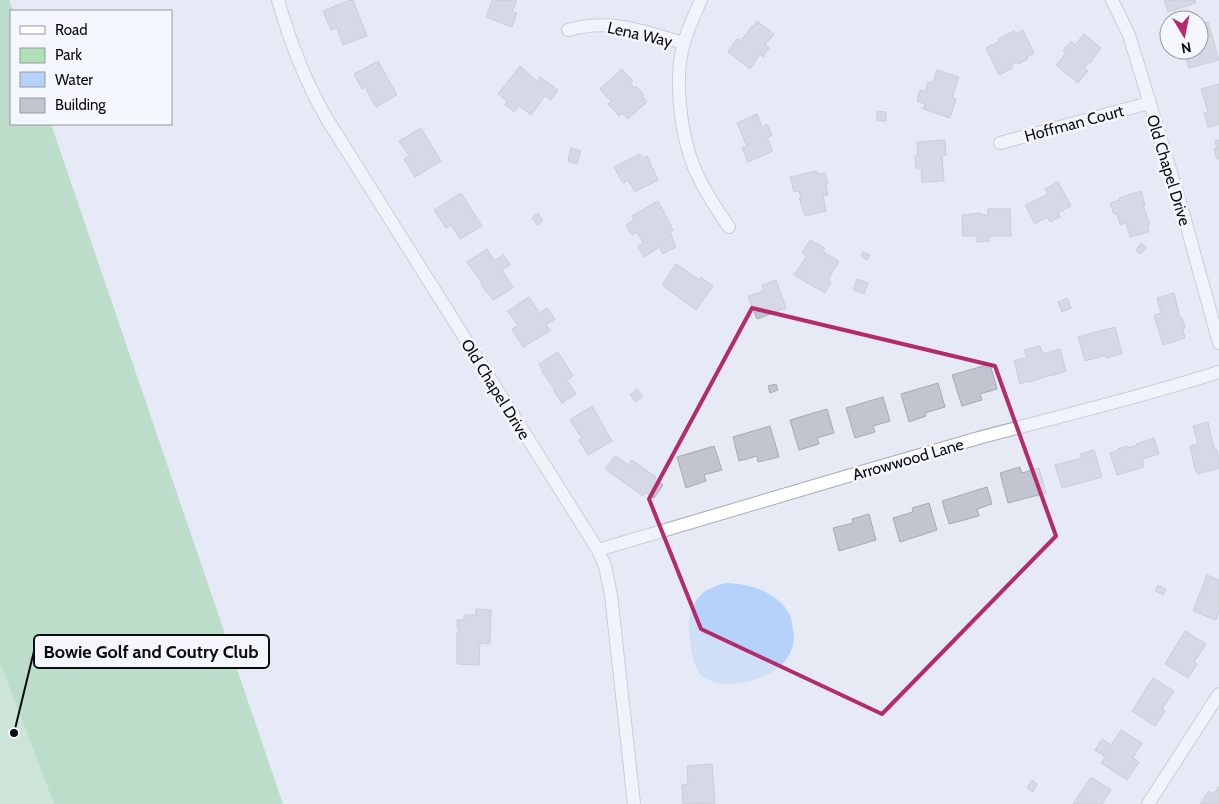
<svg xmlns="http://www.w3.org/2000/svg" width="1219" height="804" viewBox="0 0 1219 804" font-family="Cabin,sans-serif">
	<style>
		.green { fill: #afe0b7 }
		.forest { fill: #89cf96 }
		.water { fill: #b4d2fa }
		.building { fill: #c1c5d0; stroke: #a5aab4 }
		.lines { fill: none; stroke-linecap: round; stroke-linejoin: round }
		.street-casing { stroke: #a7abb6; stroke-width: 14 }
		.street { stroke: #fff; stroke-width: 12 }
		.marked { fill: none; stroke: #b32b6c; stroke-width: 4; stroke-linejoin: round }
		.labels { text-anchor: middle; stroke-width: 5; stroke-linejoin: round; paint-order: stroke }
		.street-label { font-size: 16px; fill: #0c0d11; stroke: #f4f7fe }
		.leader { fill: none; stroke: #0c0d11; stroke-width: 2 }
		.callout-dot { fill: #0c0d11; stroke: #f4f7fe; stroke-width: 2 }
		.callout { fill: #f4f7fe; stroke: #0c0d11; stroke-width: 2 }
		.callout-label { font-size: 18px; text-anchor: middle; font-weight: bold; fill: #0c0d11 }
	</style>
	<rect width="100%" height="100%" fill="#e5eaf5"/>
	<path class="green" d="M0,663L54,804H0Z"/>
	<path class="forest" d="M0,0H9L13,11H11V124H51L283,804H54L0,663Z"/>
	<path class="water" d="M725,583C748,583 779,592 790,615C792,619 792,625 793,630C796,642 791,655 782,664C768,681 720,692 702,676C692,668 688,634 689,621C690,615 694,602 699,597C706,589 716,586 725,583Z"/>
	<g class="building">
		<path d="M350,0H353L367,36L343,45L337,28L331,30L323,11Z"/>
		<path d="M492,0H517L512,12L517,13L512,27L486,17Z"/>
		<path d="M1164,0H1195L1196,3L1168,12Z"/>
		<path d="M757,21L774,34L765,45L769,48L763,57L760,54L750,69L728,52L737,39L741,41L752,26L753,27Z"/>
		<path d="M1208,22L1219,60L1189,68L1184,50H1199V25Z"/>
		<path d="M1023,30L1034,53L1027,57L1028,59L1018,64L1017,62L1011,65L1013,68L999,75L986,48L1000,41L998,39L1014,31L1016,34Z"/>
		<path d="M1084,34L1101,48L1090,63L1089,62L1084,68L1088,71L1078,83L1056,65L1066,53L1063,50L1071,41L1075,45Z"/>
		<path d="M378,61L397,95L376,107L365,87L362,89L354,74Z"/>
		<path d="M520,66L537,81L540,77L558,90L551,100L545,96L531,115L519,106L514,112L505,105L507,101L498,94Z"/>
		<path d="M622,69L633,81L630,83L635,88L636,86L644,95L642,96L647,102L628,119L622,113L619,116L608,104L611,101L600,89Z"/>
		<path d="M937,70L959,77L952,98L956,99L950,118L923,109L925,104L917,101L920,90L925,92L928,82L933,83Z"/>
		<path d="M1219,84V124L1208,127L1204,113L1208,112L1201,89Z"/>
		<path d="M877,111L886,112V121L877,120Z"/>
		<path d="M757,114L762,127L767,124L772,135L767,138L773,151L748,162L742,148L747,146L737,123Z"/>
		<path d="M421,128L441,161L415,177L404,159L409,156L399,141Z"/>
		<path d="M945,140L946,155L942,156L944,181L922,182L921,168H916L915,156H918L917,142Z"/>
		<path d="M1219,140V159H1217L1214,149H1217L1215,141Z"/>
		<path d="M571,148L581,151L577,164L568,161Z"/>
		<path d="M640,154L643,158L647,156L658,180L635,192L628,180L623,183L614,167Z"/>
		<path d="M817,171V174L825,173L828,183L826,184L828,195L823,196L826,211L805,216L799,198H801L799,191L794,192L790,177Z"/>
		<path d="M1058,182L1071,206L1058,213L1060,217L1050,222L1047,217L1035,224L1025,205L1048,194L1045,189Z"/>
		<path d="M1141,191L1145,205L1143,206L1150,224L1147,225L1149,232L1130,237L1126,223L1120,225L1117,214H1114L1110,203L1119,200V198Z"/>
		<path d="M461,193L482,226L460,239L451,225L446,228L434,210Z"/>
		<path d="M658,201L673,230L670,232L676,247L663,254L659,247L644,257L638,246L643,243L637,232L632,235L626,225L634,220L632,216Z"/>
		<path d="M988,209H1010L1011,236H989V241L977,242V236H963L962,215L981,213V215H988Z"/>
		<path d="M538,213L543,221L537,225L532,218Z"/>
		<path d="M810,240L825,248L823,252L839,261L828,280L831,282L825,293L794,275L807,256L802,253Z"/>
		<path d="M1141,243L1146,247L1141,254L1136,251Z"/>
		<path d="M487,249L494,261L504,255L510,265L502,270L513,288L493,300L488,292L487,293L481,284L482,283L467,262Z"/>
		<path d="M863,252L870,255L867,260L861,256Z"/>
		<path d="M676,264L699,280L701,277L713,286L696,310L662,285Z"/>
		<path d="M857,279L868,283L864,294L853,290Z"/>
		<path d="M776,280L786,308L757,319L748,296L764,291L762,285Z"/>
		<path d="M1174,293L1180,318L1182,317L1185,328L1183,329L1185,338L1163,345L1154,315L1161,313L1157,298Z"/>
		<path d="M529,297L539,313L547,308L555,319L546,325L550,331L523,347L512,329L518,326L508,311Z"/>
		<path d="M1067,298L1071,308L1062,312L1058,302Z"/>
		<path d="M1115,327L1122,354L1106,358V355L1085,361L1078,337Z"/>
		<path d="M1040,346L1043,354L1060,349L1066,371L1051,376V375L1030,382L1029,381L1020,384L1014,361L1027,357L1024,350Z"/>
		<path d="M558,352L573,376L567,380L576,394L562,403L553,389L554,388L542,372L543,371L539,364Z"/>
		<path d="M990,364L997,389L980,394L982,400L962,406L952,375Z"/>
		<path d="M938,383L945,407L925,413L926,416L909,422L901,394Z"/>
		<path d="M776,384L778,390L770,393L768,386Z"/>
		<path d="M637,389L643,396L636,402L630,395Z"/>
		<path d="M883,397L890,421L873,426L875,432L855,438L846,408Z"/>
		<path d="M592,406L612,441L588,455L579,440L582,438L570,420Z"/>
		<path d="M827,409L834,433L817,438L819,444L799,450L790,420Z"/>
		<path d="M1208,422L1214,449L1216,448L1219,459V468L1198,474L1195,469L1190,446L1198,444L1193,426Z"/>
		<path d="M770,426L779,457L758,462L757,456L739,461L733,437Z"/>
		<path d="M1154,438L1159,454L1142,459L1144,467L1117,475L1110,453L1119,450L1118,449L1128,446L1129,448L1137,445L1136,444Z"/>
		<path d="M714,446L722,470L704,475L706,481L686,488L677,457Z"/>
		<path d="M1094,450L1102,477L1062,488L1055,465L1081,458L1080,454Z"/>
		<path d="M615,456L629,465L632,460L656,477L655,479L663,485L654,498L646,493L643,496L605,469Z"/>
		<path d="M1020,467L1022,473L1039,468L1046,493L1008,503L1000,473Z"/>
		<path d="M987,487L992,504L977,509L979,516L949,524L942,501Z"/>
		<path d="M929,503L937,530L900,542L893,518L913,512L912,508Z"/>
		<path d="M869,514L876,540L839,551L833,528L853,523L852,519Z"/>
		<path d="M1207,575L1219,580V611L1216,620L1193,611Z"/>
		<path d="M1158,585L1166,589L1163,595L1155,591Z"/>
		<path d="M476,609L491,610L490,644L480,643L479,665L457,664V633H458L459,627H457V620H464V615H476Z"/>
		<path d="M1185,631L1206,644L1194,662L1197,664L1188,678L1165,664Z"/>
		<path d="M1153,678L1174,691L1162,709L1165,711L1155,726L1132,711Z"/>
		<path d="M1121,730L1142,743L1133,758L1139,762L1127,780L1101,763L1105,757L1095,750L1102,739L1111,745Z"/>
		<path d="M712,764L715,803L683,804L682,785L688,784L687,766Z"/>
		<path d="M1091,777L1111,790L1102,804H1073Z"/>
		<path d="M1032,780L1037,784L1033,792L1027,788Z"/>
		<path d="M1219,786V804H1200L1209,791L1214,794Z"/>
	</g>
	<g class="lines">
		<defs>
			<g id="street">
				<path d="M278,0C290,42 305,81 327,119L598,550L605,566L611,595L634,804"/>
				<path d="M701,0C695,14 688,28 684,43C673,79 681,140 697,174C706,193 717,210 729,227"/>
				<path d="M1112,0L1129,35L1180,202L1219,343"/>
				<path d="M568,30C611,18 642,31 683,43"/>
				<path d="M1000,143L1149,103"/>
				<path d="M598,550C723,513 849,475 975,439C1056,417 1139,398 1219,372"/>
				<path d="M1148,804L1219,694"/>
			</g>
		</defs>
		<use href="#street" class="street-casing"/>
		<use href="#street" class="street"/>
	</g>
	<path d="M0 0H1219V804H0ZM752,308L995,366L1056,536L882,714L701,629L649,499Z" fill="#e5eaf5" fill-opacity=".55" fill-rule="evenodd"/>
	<path class="marked" d="M752,308L995,366L1056,536L882,714L701,629L649,499Z"/>
	<g class="labels">
		<g class="street-label">
			<text transform="translate(640 34) rotate(13)" y="6">Lena Way</text>
			<text transform="translate(1074 123) rotate(-15)" y="6">Hoffman Court</text>
			<text transform="translate(1169 170) rotate(73)" y="6">Old Chapel Drive</text>
			<text transform="translate(496 389) rotate(58)" y="6">Old Chapel Drive</text>
			<text transform="translate(908 459) rotate(-16)" y="6">Arrowwood Lane</text>
		</g>
	</g>
	<path class="leader" d="M14 733L34 651"/>
	<circle class="callout-dot" cx="14" cy="733" r="5"/>
	<rect class="callout" x="34" y="635" width="235" height="33" rx="5"/>
	<g class="callout-label">
		<text x="151" y="658">Bowie Golf and Coutry Club</text>
	</g>
	<rect x="10" y="10" width="162" height="115" fill="#f4f7fe" stroke="#97999f"/>
	<rect x="20" y="26" width="25" height="8" fill="#ffffff" stroke="#97999f"/>
	<text x="55" y="35" font-size="15" fill="#0c0d11">Road</text>
	<rect x="20" y="48" width="25" height="15" fill="#afe0b7" stroke="#97999f"/>
	<text x="55" y="60" font-size="15" fill="#0c0d11">Park</text>
	<rect x="20" y="72" width="25" height="15" fill="#b4d2fa" stroke="#97999f"/>
	<text x="55" y="85" font-size="15" fill="#0c0d11">Water</text>
	<rect x="20" y="98" width="25" height="15" fill="#c1c5d0" stroke="#97999f"/>
	<text x="55" y="110" font-size="15" fill="#0c0d11">Building</text>
	<g transform="translate(1184 35) rotate(170)"><circle r="24" fill="#f4f7fe" stroke="#97999f"/>
	<path d="M0-4L9 19L0 12L-9 19Z" fill="#b32b6c"/>
	<text y="-8" font-size="14" font-weight="bold" text-anchor="middle" fill="#0c0d11">N</text>
	</g>
</svg>
